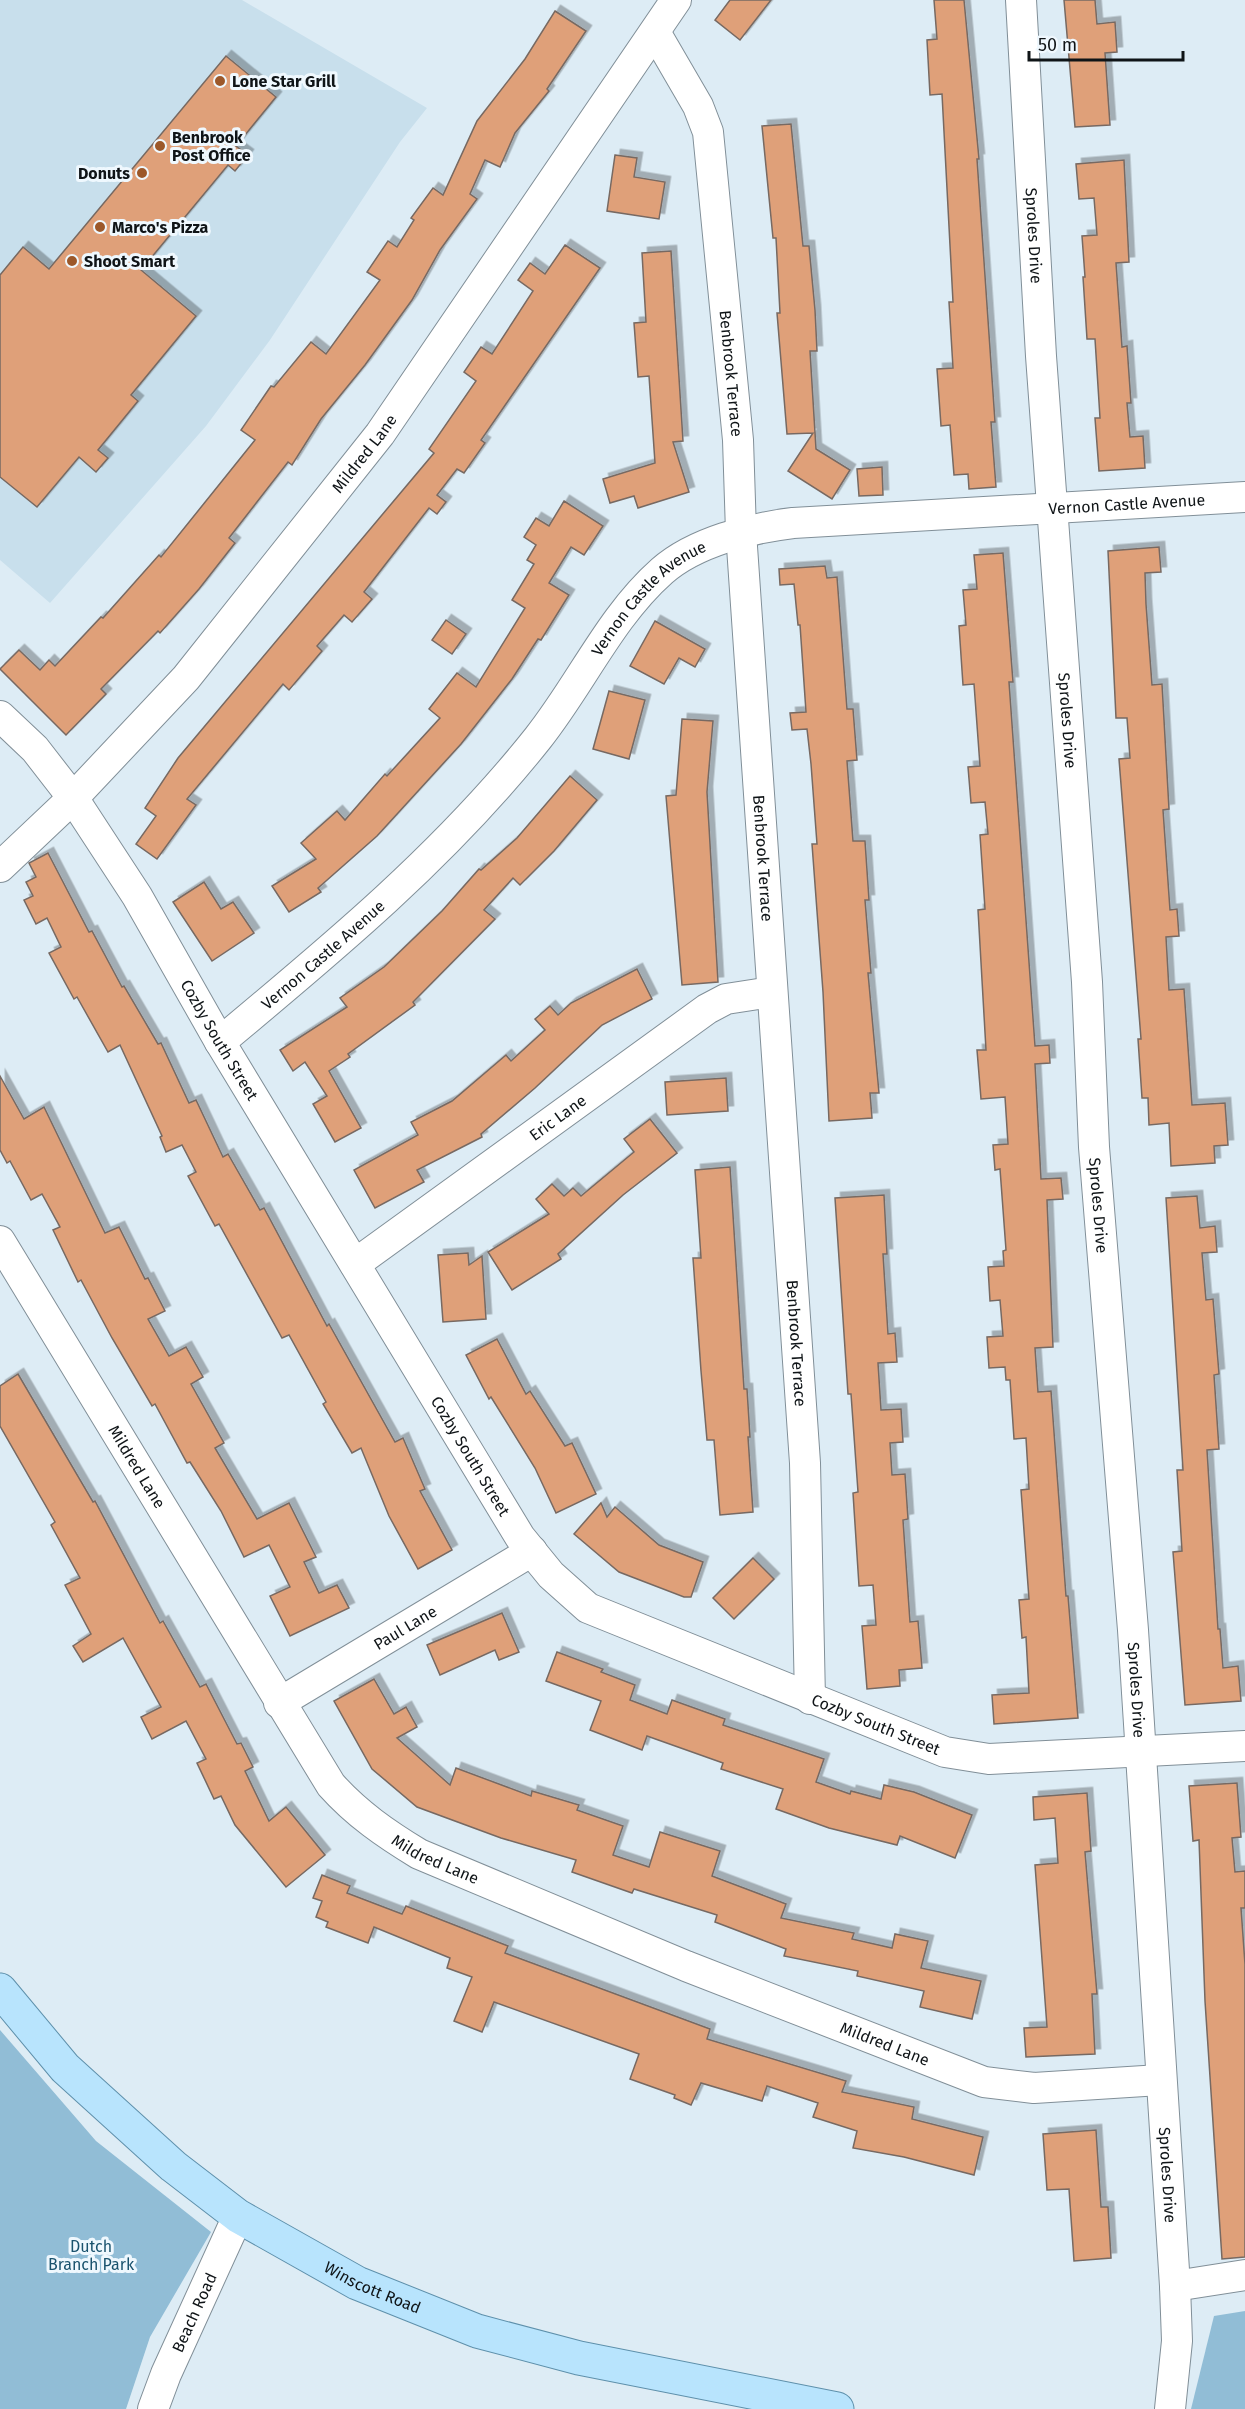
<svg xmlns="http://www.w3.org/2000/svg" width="1245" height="2409" viewBox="0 0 1245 2409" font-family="'Fira Sans',sans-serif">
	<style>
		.built { fill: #c8dfec }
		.green { fill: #91bdd6 }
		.building { fill: #dfa079; stroke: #776962; stroke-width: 1.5; filter: url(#shadow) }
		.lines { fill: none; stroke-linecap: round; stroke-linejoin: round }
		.minor-casing { stroke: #818f98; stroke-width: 32 }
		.major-casing { stroke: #5e90ab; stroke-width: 35 }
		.minor { stroke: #fff; stroke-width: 30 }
		.major { stroke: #b8e4fd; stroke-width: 33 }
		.poi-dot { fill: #9c582a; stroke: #eff8fe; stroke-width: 2 }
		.labels { text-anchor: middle; stroke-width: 6; stroke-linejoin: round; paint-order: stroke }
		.poi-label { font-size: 16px; font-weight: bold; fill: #0f1417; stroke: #eff8fe; text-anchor: start }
		.street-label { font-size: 16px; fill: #0f1417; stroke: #eff8fe }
		.park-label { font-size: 16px; fill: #1a536e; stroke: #eff8fe }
	</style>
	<defs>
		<filter id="shadow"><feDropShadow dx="5.5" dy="-5.5" stdDeviation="0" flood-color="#0004"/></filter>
	</defs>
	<rect width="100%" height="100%" fill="#ddecf5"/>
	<path class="built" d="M0,0H242L427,108L400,142L270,340L206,426L50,603L0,560Z"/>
	<g class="green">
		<path d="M0,2030L96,2141L211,2232L150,2337L126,2409H0Z"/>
		<path d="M1245,2311V2409H1191L1214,2316Z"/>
	</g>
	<g class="building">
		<path d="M730,0H771L740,40L715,20Z"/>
		<path d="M934,0H964L979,159H977L995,422H991L996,487L969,489L968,474L954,475L950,425L941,426L937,369L953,368L949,302H953L942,94L930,95L927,40L937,39Z"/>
		<path d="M1064,0H1095L1097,24L1115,22L1117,52L1105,53L1110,125L1075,127Z"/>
		<path d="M555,11L586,31L547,89L549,91L515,133L500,167L485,160L470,194L477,199L440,250L412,300L365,365L321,419L292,465L288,462L229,538L235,543L199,589L160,633L158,631L101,689L106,694L66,735L0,669L19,650L40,670L49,660L55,666L101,617L103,618L159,555L161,557L255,440L241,430L271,386L274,387L311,342L326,354L380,280L367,272L388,241L397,247L414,220L411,218L433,188L443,195L477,121L525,59Z"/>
		<path d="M226,56L276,97L236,146L248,155L235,171L228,165L141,270L196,316L131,395L138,401L98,450L108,458L96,472L79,457L37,507L0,477V275L23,247L49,269Z"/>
		<path d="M791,124L803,246H809L815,310L817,351H810L816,449L850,470L832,499L788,471L813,433L787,434L777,313H780L776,238H773L762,126Z"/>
		<path d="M615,155L637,158L634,177L665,182L659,219L607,211Z"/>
		<path d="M1124,160L1129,262L1116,263L1122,347L1127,346L1131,403H1127L1130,437L1143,436L1145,468L1099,471L1095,418H1100L1095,339H1087L1083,277H1085L1082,236L1097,235L1094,198L1079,199L1076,164Z"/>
		<path d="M565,245L600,268L481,440L485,443L464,473L457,469L437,495L446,502L437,514L429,508L364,592L372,599L352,622L344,615L317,646L322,651L289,690L283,684L187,799L196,805L157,859L136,844L156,816L145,808L178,758L434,453L429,449L476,381L464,372L481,347L492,354L533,291L518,280L530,263L545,274Z"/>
		<path d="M671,251L683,441L673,442L689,492L638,508L634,496L610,503L603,479L655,463L649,376L638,377L634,323L646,322L642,253Z"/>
		<path d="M882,467L883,495L859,496L857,469Z"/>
		<path d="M564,501L603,526L584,555L571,547L549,583L569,595L541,640L538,639L512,679L461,744L377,836L318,888L321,892L289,912L272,886L316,859L301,843L337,811L345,820L385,774L387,776L440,718L429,709L457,673L476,687L525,608L512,600L534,564L527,560L536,545L524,537L536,518L549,526Z"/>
		<path d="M1159,547L1161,572L1145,573L1146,604L1152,685L1162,684L1169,809L1163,810L1170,910L1177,909L1179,936L1166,937L1169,990L1184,989L1192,1105L1225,1103L1228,1145L1214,1146L1215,1163L1171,1166L1169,1123L1149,1125L1148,1098H1142L1138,1039H1141L1119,759L1130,758L1127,718H1116L1108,551Z"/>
		<path d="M1003,553L1013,682H1009L1035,1046L1049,1045L1050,1063L1035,1064L1041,1179L1061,1178L1063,1199L1047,1200L1053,1347L1035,1348L1038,1392L1051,1391L1066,1596H1068L1078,1718L994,1724L992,1695L1029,1693L1026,1637L1022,1638L1019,1600L1029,1599L1021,1490L1029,1489L1026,1438L1014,1439L1010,1380H1006L1005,1367L989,1368L987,1337L1003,1336L1000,1300L990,1301L988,1267L1004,1266L1003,1251L1006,1250L1000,1169L995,1170L993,1145L1008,1144L1005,1097L981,1099L977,1050H986L978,910L985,909L980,835L988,834L985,802L971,803L968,767L980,766L974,684L963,685L959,626L966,625L963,590L977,589L974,555Z"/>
		<path d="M825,566L827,578L837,577L847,709H853L857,760L847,761L853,841H865L869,900H865L871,973H868L879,1093H870L872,1118L829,1121L823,992L812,844H817L811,764L807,729L792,730L790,713L806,712L800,625H798L794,584L780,585L779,569Z"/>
		<path d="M446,620L466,634L452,654L432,640Z"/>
		<path d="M655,621L705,649L695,667L679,658L664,684L630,666Z"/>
		<path d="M609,691L645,700L629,759L593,749Z"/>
		<path d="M682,719L713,721L707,792L718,982L682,985L666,796L676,795Z"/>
		<path d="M570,776L597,800L554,851L520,885L513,878L484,910L495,919L413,1002L415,1005L348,1054L350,1057L329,1071L361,1128L335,1142L313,1104L327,1096L305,1062L293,1071L280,1050L347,1007L340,998L384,967L442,911L479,869L481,870L517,838Z"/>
		<path d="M48,853L89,932L92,931L122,987L124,986L158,1044L161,1043L189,1103L196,1100L223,1157L228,1154L260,1210L264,1208L327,1326L329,1324L395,1442L403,1438L425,1489L420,1491L452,1550L418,1569L389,1516L361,1448L352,1453L323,1404L326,1402L289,1335L282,1338L219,1224L215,1226L188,1176L196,1172L182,1145L166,1152L160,1137L162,1136L120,1045L108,1052L77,997L74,999L49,953L61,947L47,918L36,924L24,900L33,896L26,882L36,877L29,863Z"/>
		<path d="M204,882L221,909L233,902L254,933L212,961L173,902Z"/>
		<path d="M637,969L652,999L602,1025L535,1088L481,1134L482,1137L417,1170L424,1182L375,1208L354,1170L418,1135L411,1122L452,1101L506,1055L511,1061L545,1030L535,1019L550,1006L558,1015L571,1003Z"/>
		<path d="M0,1076L24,1119L44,1107L105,1233L119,1227L145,1279L148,1278L165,1311L148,1319L169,1356L186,1347L203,1377L191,1384L224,1443L215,1448L257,1519L289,1503L316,1557L304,1562L319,1593L337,1585L349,1608L290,1636L270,1596L290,1587L269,1545L244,1557L221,1511L190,1462L187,1463L155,1404L152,1406L112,1338L81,1280L78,1282L53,1230L60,1227L42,1194L31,1200L10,1161L7,1163L0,1150Z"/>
		<path d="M726,1078L728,1111L667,1115L665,1082Z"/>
		<path d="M650,1119L677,1153L623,1195L558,1254L561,1259L512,1290L488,1252L549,1214L536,1199L552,1184L564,1196L573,1188L581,1196L634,1152L624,1139Z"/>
		<path d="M730,1167L744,1389H747L750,1437H748L753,1512L720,1515L714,1440H707L701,1371L693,1258H701L695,1170Z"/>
		<path d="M884,1195L887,1254H883L888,1334L895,1333L897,1362L878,1363L881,1410L901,1409L903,1442L890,1443L892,1475L905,1474L908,1519L903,1520L910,1622L918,1621L922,1668L899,1670L900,1686L867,1689L862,1626L876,1625L873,1585L859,1586L853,1493L858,1492L851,1394H848L835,1198Z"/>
		<path d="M1197,1196L1200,1228L1215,1226L1217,1252L1202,1253L1206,1300L1213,1299L1219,1374L1214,1375L1219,1449L1207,1450L1218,1629H1220L1223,1668L1238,1666L1241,1701L1185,1705L1173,1552L1182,1551L1177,1470H1183L1166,1198Z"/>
		<path d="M468,1253L469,1265L482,1256L486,1319L443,1322L438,1255Z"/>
		<path d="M497,1339L526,1394L530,1391L565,1446L572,1443L596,1494L556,1513L535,1468L491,1397L489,1399L466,1355Z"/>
		<path d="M18,1374L93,1502L95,1501L160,1623L163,1621L200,1687L206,1684L237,1744L241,1743L253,1767L245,1771L269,1821L286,1807L325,1855L286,1887L235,1825L221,1796L214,1799L197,1763L206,1759L186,1721L152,1739L141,1717L161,1707L123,1638L83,1662L73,1646L91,1634L65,1585L80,1578L51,1525L55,1522L0,1426V1386Z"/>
		<path d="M601,1503L607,1517L615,1507L659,1545L703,1562L691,1597H684L619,1572L574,1534Z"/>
		<path d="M753,1558L774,1579L734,1619L713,1598Z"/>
		<path d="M502,1613L519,1652L499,1660L495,1650L440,1675L427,1645Z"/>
		<path d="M557,1652L603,1669L601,1672L635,1685L630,1700L667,1714L672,1700L725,1719L723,1725L824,1759L816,1782L850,1794L851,1791L881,1799L884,1785L914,1792L972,1815L955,1858L900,1836L897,1845L829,1828L776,1809L783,1789L721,1769L723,1763L647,1736L642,1750L590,1730L601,1701L546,1681Z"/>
		<path d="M374,1679L394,1714L406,1707L417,1727L397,1738L450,1785L456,1768L531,1796L532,1791L579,1805L577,1810L623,1826L613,1855L649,1867L660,1832L720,1851L712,1876L786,1904L781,1918L854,1933L852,1939L892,1948L895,1934L928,1941L921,1968L981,1981L972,2019L920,2007L924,1991L857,1976L858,1971L784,1956L786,1949L715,1922L717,1915L634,1889L632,1893L572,1872L576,1860L501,1838L417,1807L372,1769L334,1701Z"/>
		<path d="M1237,1783L1241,1837L1232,1838L1235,1872L1245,1871V1908H1241L1245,1964V2257L1222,2259L1205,2001L1199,1840L1193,1841L1189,1786Z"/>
		<path d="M1087,1793L1091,1851L1085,1852L1097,1994H1092L1095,2054L1026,2057L1024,2028L1047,2027L1035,1865L1058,1863L1055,1818L1034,1820L1033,1797Z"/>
		<path d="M322,1875L350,1886L347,1893L402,1914L406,1906L508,1946L505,1953L710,2029L707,2039L846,2081L842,2092L914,2107L912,2119L983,2137L974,2175L904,2157L853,2148L857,2131L813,2117L818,2103L767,2086L762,2101L701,2083L691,2105L674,2098L675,2095L630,2079L639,2054L494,2002L482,2032L454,2021L472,1977L447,1968L450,1958L374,1927L368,1943L326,1927L328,1922L316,1917L322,1901L313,1898Z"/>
		<path d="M1096,2130L1101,2207H1108L1111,2258L1074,2261L1069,2189L1047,2190L1043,2134Z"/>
	</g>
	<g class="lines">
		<defs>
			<g id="minor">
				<path id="s1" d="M1021,0L1041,356L1087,982L1094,1147L1133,1630L1175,2286L1177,2341L1170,2409"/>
				<path id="s2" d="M655,32L698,106L708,132L738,440L741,532L805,1463L810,1699"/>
				<path id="s3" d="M0,716L35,749L73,798L137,896L220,1042L520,1537L551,1575L588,1608L945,1752L989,1759L1245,1746"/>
				<path id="s4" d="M0,867L73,798L186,678L380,434L676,0"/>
				<path id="s5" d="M220,1042C333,948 446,854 538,738C581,684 610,617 662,571C695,542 751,528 793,523L1245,497"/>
				<path id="s6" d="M0,1241L331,1785C357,1814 386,1834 419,1854L686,1966L984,2082L1034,2088L1160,2080"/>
				<path id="s7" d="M355,1264L707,1009L726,999L771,992"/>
				<path id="s8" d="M279,1703L532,1551"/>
				<path d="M1175,2286L1245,2275"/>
				<path id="s9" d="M153,2409L166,2374L238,2216"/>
			</g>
			<g id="major">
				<path id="s10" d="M0,1990L65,2068L173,2166L238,2216L357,2283L477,2331L579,2358L837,2409"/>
			</g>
		</defs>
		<use href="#minor" class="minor-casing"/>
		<use href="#major" class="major-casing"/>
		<use href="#minor" class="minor"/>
		<use href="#major" class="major"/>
	</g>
	<g class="poi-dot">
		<circle cx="220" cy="81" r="6"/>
		<circle cx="160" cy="146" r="6"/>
		<circle cx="142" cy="173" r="6"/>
		<circle cx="100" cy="227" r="6"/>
		<circle cx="72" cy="261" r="6"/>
	</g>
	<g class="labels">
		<g class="poi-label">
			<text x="232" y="87">Lone Star Grill</text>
			<text x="172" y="143">Benbrook<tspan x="172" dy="18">Post Office</tspan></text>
			<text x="130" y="179" text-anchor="end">Donuts</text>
			<text x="112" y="233">Marco's Pizza</text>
			<text x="84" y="267">Shoot Smart</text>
		</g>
		<g class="street-label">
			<text dy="6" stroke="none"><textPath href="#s1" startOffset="236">Sproles Drive</textPath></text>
			<text dy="6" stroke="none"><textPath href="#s2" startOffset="356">Benbrook Terrace</textPath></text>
			<text dy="6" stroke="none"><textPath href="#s4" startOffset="552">Mildred Lane</textPath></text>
			<text dy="6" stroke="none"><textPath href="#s5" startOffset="1125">Vernon Castle Avenue</textPath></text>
			<text dy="6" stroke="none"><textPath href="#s5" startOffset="621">Vernon Castle Avenue</textPath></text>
			<text dy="6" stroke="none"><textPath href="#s1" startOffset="722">Sproles Drive</textPath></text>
			<text dy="6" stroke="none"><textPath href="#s2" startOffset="842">Benbrook Terrace</textPath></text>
			<text dy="6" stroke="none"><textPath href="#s5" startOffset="135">Vernon Castle Avenue</textPath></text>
			<text dy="6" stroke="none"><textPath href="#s3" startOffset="393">Cozby South Street</textPath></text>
			<text dy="6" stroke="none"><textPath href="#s7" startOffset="250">Eric Lane</textPath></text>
			<text dy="6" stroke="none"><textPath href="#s1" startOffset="1208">Sproles Drive</textPath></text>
			<text dy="6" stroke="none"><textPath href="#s2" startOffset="1328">Benbrook Terrace</textPath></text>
			<text dy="6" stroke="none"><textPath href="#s3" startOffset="879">Cozby South Street</textPath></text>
			<text dy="6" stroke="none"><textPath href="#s6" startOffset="264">Mildred Lane</textPath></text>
			<text dy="6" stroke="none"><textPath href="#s8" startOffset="147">Paul Lane</textPath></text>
			<text dy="6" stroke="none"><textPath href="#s1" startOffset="1694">Sproles Drive</textPath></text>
			<text dy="6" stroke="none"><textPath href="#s3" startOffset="1383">Cozby South Street</textPath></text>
			<text dy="6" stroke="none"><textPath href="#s6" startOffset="766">Mildred Lane</textPath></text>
			<text dy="6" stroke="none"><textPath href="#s6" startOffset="1252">Mildred Lane</textPath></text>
			<text dy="6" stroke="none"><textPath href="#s1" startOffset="2180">Sproles Drive</textPath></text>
			<text dy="6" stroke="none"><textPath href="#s10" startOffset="482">Winscott Road</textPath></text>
			<text dy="6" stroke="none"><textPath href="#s9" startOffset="105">Beach Road</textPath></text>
		</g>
		<g class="park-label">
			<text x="91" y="2252">Dutch<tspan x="91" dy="18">Branch Park</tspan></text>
		</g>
	</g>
	<path d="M1029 51v9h154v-9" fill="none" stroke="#0f1417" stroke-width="3"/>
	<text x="1038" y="51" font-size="18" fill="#0f1417" stroke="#eff8fe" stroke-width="4.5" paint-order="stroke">50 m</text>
</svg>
